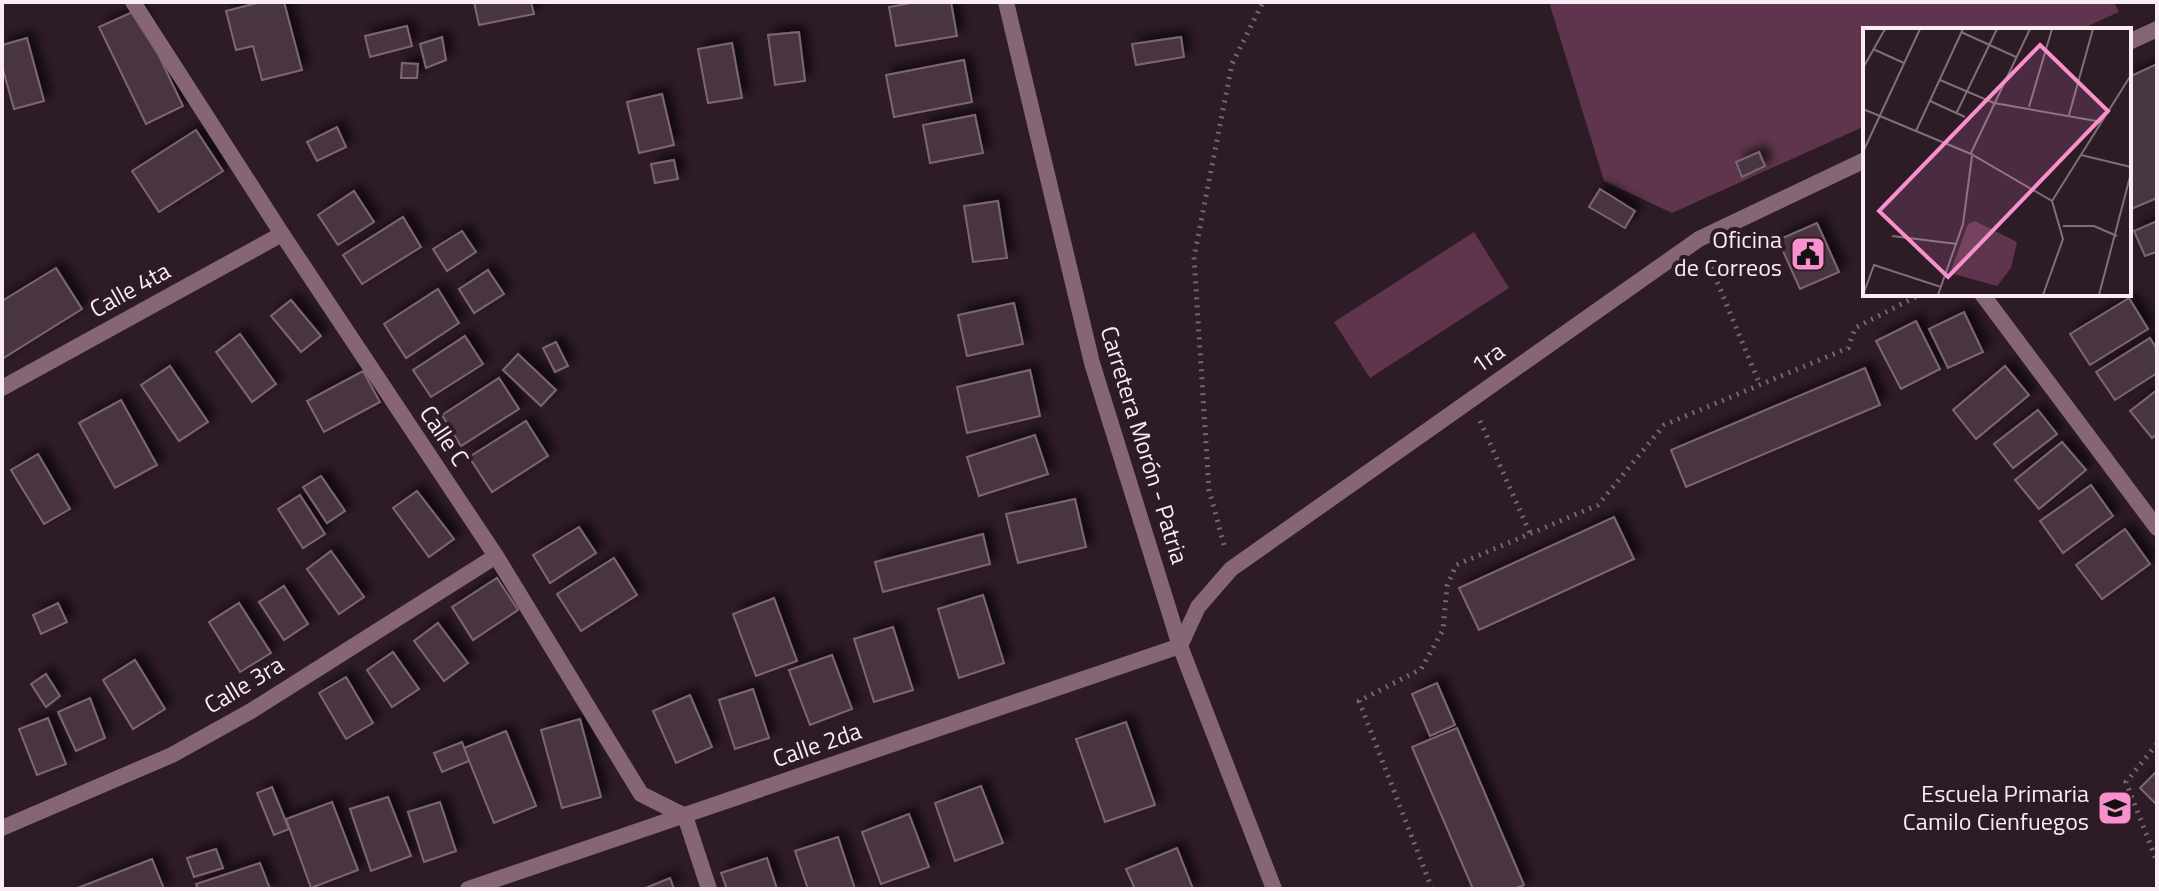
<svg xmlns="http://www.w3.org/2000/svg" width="2159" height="891" viewBox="0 0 2159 891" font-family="'Titillium Web',sans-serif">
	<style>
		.green { fill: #5e354d }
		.building { fill: #4a3641; stroke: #7d6672; stroke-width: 2; filter: url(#shadow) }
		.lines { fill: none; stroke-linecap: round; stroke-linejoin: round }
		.path { stroke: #76666f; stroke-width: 5; stroke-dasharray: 2 6; stroke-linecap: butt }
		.minor { stroke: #856576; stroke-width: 16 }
		.tertiary { stroke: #856576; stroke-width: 16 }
		.labels { text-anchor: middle; stroke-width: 8; stroke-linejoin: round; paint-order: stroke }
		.poi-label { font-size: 24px; fill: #faecf3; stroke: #2d1b26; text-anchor: end }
		.street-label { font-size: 24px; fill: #faecf3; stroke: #2d1b26 }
		.inset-road { fill: none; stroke: #7f6f78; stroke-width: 2 }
		.view { fill: #f790cd; fill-opacity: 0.15; stroke: #f790cd; stroke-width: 4 }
		.inset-edge { fill: none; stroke: #faecf3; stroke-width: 4 }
	</style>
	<defs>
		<filter id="shadow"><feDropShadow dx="7" dy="-7" stdDeviation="4" flood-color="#0009"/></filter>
	</defs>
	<rect width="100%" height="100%" fill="#2d1b26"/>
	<g class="green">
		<path d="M1549,2H2114L2119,12L2079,30H1865V126L1672,213L1604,181Z"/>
		<path d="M1474,232L1509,288L1370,378L1334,322Z"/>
	</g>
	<g class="building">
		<path d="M261,2H284L302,70L262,80L253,46L236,50L226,11Z"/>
		<path d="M474,2H531L534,14L479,25Z"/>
		<path d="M917,2H951L957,36L896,46L889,7Z"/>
		<path d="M137,10L183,106L146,124L99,27Z"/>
		<path d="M407,26L412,46L370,57L365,36Z"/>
		<path d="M799,32L805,81L775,85L768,35Z"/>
		<path d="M442,37L446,60L426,68L420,44Z"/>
		<path d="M1181,37L1184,57L1136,65L1132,44Z"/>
		<path d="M27,38L44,101L14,109L2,66V45Z"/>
		<path d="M732,43L742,98L708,103L698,49Z"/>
		<path d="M964,60L972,102L894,117L886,75Z"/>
		<path d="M402,63L418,64L417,78H401Z"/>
		<path d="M2157,64V198L2129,210V77Z"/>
		<path d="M662,94L674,145L639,153L627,102Z"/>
		<path d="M975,115L983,153L930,163L923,125Z"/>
		<path d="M337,127L346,147L317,161L307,142Z"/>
		<path d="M196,130L223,171L159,212L132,171Z"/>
		<path d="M1759,152L1765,166L1742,177L1736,162Z"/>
		<path d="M674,160L678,179L655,183L651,164Z"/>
		<path d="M1600,189L1635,211L1625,228L1589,207Z"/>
		<path d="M354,191L374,222L338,245L318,215Z"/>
		<path d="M998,201L1007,258L973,262L964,206Z"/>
		<path d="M403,217L421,247L362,284L343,255Z"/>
		<path d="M2157,221V253L2156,252L2145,256L2134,231Z"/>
		<path d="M1817,223L1839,272L1800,289L1778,240Z"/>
		<path d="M462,231L476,252L447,271L433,249Z"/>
		<path d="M56,268L82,309L2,359V301Z"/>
		<path d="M488,270L504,294L474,313L459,289Z"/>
		<path d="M438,289L459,323L406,358L384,324Z"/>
		<path d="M2129,298L2148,329L2090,365L2070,334Z"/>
		<path d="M291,300L321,336L301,352L271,316Z"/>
		<path d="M1014,303L1023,344L967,356L958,315Z"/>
		<path d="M1964,312L1983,352L1948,368L1929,329Z"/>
		<path d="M1916,321L1940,369L1901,389L1876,341Z"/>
		<path d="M240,334L276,384L252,402L216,352Z"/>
		<path d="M465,336L483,364L431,397L413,370Z"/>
		<path d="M2150,338L2157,349V373L2115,400L2096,372Z"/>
		<path d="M556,342L568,366L555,372L543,348Z"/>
		<path d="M518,354L556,390L541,406L503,370Z"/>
		<path d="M170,366L208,422L179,441L141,385Z"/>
		<path d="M2005,366L2029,395L1976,439L1953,410Z"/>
		<path d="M1865,368L1880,405L1686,487L1671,450Z"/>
		<path d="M1030,370L1040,416L967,433L957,387Z"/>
		<path d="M363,371L380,402L324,432L307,401Z"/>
		<path d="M499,378L519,409L461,446L442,415Z"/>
		<path d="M2157,390V434L2152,438L2130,411Z"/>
		<path d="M121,400L157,465L115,488L79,423Z"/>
		<path d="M2038,410L2057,434L2013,468L1994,444Z"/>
		<path d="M526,421L548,456L492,492L469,457Z"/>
		<path d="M1035,435L1048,474L979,496L967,457Z"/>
		<path d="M2062,442L2086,470L2039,509L2015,480Z"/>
		<path d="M38,454L70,509L44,524L11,470Z"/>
		<path d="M321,476L345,511L327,523L303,487Z"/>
		<path d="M2091,485L2113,516L2063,553L2040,521Z"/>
		<path d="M417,491L454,539L429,557L393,508Z"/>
		<path d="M300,495L325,534L303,548L278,509Z"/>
		<path d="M1075,499L1086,547L1018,563L1006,514Z"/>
		<path d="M1614,517L1634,559L1479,630L1459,588Z"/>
		<path d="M579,527L596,553L550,583L533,555Z"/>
		<path d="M2125,529L2150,564L2102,599L2076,565Z"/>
		<path d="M983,534L990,564L883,592L875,562Z"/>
		<path d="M331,551L364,597L339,614L307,569Z"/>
		<path d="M614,558L637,595L581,631L557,594Z"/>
		<path d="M497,578L518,610L473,640L452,607Z"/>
		<path d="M284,586L308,624L284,640L259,602Z"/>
		<path d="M983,595L1004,663L959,678L938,609Z"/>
		<path d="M774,598L797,661L756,676L733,614Z"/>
		<path d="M58,603L67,622L41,634L33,615Z"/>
		<path d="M239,603L271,653L240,672L209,622Z"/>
		<path d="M438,623L468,663L444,681L414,641Z"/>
		<path d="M893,627L913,690L874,702L854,639Z"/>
		<path d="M393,652L419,689L392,707L367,670Z"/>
		<path d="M832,655L852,709L810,725L789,670Z"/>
		<path d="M135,660L165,709L133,729L103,680Z"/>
		<path d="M46,674L60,696L46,707L31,684Z"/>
		<path d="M346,677L373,723L346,739L319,693Z"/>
		<path d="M1437,683L1455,725L1430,736L1412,694Z"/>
		<path d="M753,689L769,738L735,749L719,700Z"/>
		<path d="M690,695L712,747L676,763L653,711Z"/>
		<path d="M90,698L105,738L76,751L58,712Z"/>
		<path d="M48,718L66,764L37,775L19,729Z"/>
		<path d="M580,719L601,797L562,808L541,730Z"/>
		<path d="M1126,722L1155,805L1105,822L1076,739Z"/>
		<path d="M1457,728L1524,885L1514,889H1473L1412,747Z"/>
		<path d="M506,731L536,806L494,823L464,748Z"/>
		<path d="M462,742L469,761L442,772L434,753Z"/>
		<path d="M2157,771V805L2140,788Z"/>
		<path d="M981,786L1003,843L955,861L935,803Z"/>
		<path d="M272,787L289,829L274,835L257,793Z"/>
		<path d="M388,797L411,856L371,871L350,809Z"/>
		<path d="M332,802L358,870L311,888L286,819Z"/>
		<path d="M440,802L456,851L424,862L408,812Z"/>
		<path d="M909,814L929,867L881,884L862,832Z"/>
		<path d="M838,837L855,889H808L795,851Z"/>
		<path d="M1177,848L1193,889H1135L1126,869Z"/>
		<path d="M216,849L223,868L194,877L187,858Z"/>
		<path d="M767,858L777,889H727L721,873Z"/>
		<path d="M152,859L164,889H75Z"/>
		<path d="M260,863L270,889H198L196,884Z"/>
		<path d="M670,878L674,889H643Z"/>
	</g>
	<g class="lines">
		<g class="path">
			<path d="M1708,260L1760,385"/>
			<path d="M1480,421L1530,533"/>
			<path d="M1224,545L1209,490L1194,257L1232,64L1263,2"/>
			<path d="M2157,744L2126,782L2157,862"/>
			<path d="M1432,889L1359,701L1421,669L1443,630L1447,586L1456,565L1598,505L1664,425L1848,348L1855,328L1921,294"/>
		</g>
		<g class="minor">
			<path d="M133,2L282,234L496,556L641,794L685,816L709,889"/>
			<path d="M1982,294L2157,528"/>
			<path d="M2,388L282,234"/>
			<path d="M2,828L172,755L251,711L496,556"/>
			<path d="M468,889L1180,646"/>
		</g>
		<g class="tertiary">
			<path d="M1006,2L1092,363L1180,646L1274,889"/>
			<path d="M2129,42L2157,29"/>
			<path d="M1180,646L1198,607L1231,569L1699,239L1865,160"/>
		</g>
	</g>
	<defs>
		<symbol id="civic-square" viewBox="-11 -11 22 22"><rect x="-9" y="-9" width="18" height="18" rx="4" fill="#f790cd" stroke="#2d1b26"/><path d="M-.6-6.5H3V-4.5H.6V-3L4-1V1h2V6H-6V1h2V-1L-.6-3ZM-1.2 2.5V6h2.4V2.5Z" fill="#111"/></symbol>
		<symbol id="school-square" viewBox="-11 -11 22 22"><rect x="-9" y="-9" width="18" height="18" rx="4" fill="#f790cd" stroke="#2d1b26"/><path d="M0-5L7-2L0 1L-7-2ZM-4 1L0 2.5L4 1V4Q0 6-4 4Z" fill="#111"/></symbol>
	</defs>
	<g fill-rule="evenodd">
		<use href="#civic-square" x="1788" y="234" width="40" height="40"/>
		<use href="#school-square" x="2095" y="788" width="40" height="40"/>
	</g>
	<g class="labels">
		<g class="poi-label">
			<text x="1782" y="248">Oficina<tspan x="1782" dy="28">de Correos</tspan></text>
			<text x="2089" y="802">Escuela Primaria<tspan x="2089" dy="28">Camilo Cienfuegos</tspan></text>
		</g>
		<g class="street-label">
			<text transform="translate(130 290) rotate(-29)" y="8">Calle 4ta</text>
			<text transform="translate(1488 358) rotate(-35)" y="8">1ra</text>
			<text transform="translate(444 436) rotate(56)" y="8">Calle C</text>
			<text transform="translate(1144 445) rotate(73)" y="8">Carretera Morón - Patria</text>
			<text transform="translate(244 685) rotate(-31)" y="8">Calle 3ra</text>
			<text transform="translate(817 745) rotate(-19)" y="8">Calle 2da</text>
		</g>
	</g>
	<g transform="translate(1863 28)">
		<rect width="268" height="268" fill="#2d1b26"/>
		<path d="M112,193L154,214L148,240L134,258L87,245L105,196Z" fill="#5e354d"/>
		<path class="inset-road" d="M98,4L153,29M10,21L41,35M0,40L22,1M77,52L131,75L239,94M67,73L102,89M166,79L189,1M0,81L108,126L189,173L200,211L180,267M93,86L134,1M206,87L230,1M53,103L100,1M0,124L57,1M108,125L167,1M218,127L268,139M189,173L268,47M200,198H231L254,208M29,208L94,216M0,267L11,237L78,259M75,267L100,196L109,128M236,267L268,145"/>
		<path class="view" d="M177,17L245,83L85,249L16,183Z"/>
		<rect width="268" height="268" class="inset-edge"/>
	</g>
	<rect width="2159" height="891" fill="none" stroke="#faecf3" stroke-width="8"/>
</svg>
